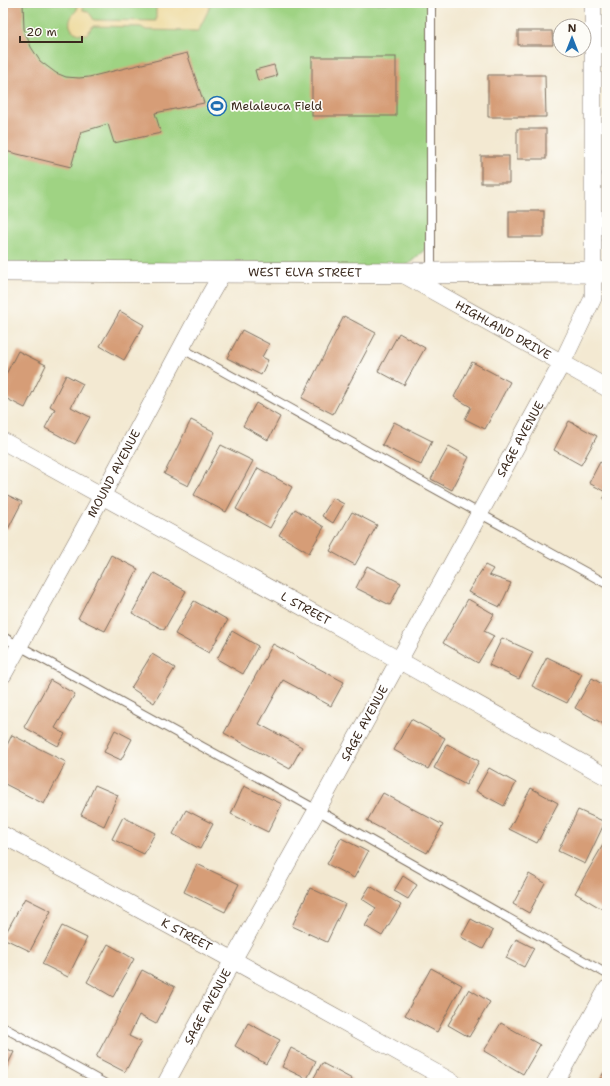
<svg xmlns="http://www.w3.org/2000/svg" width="610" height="1086" viewBox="0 0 610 1086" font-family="'Shantell Sans',sans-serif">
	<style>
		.green { fill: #9fd383; stroke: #6d7e50 }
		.sand { fill: #eeda9e; stroke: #94825e }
		.building { fill: #d69d77 }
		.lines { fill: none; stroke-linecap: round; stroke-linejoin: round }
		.service-casing { stroke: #7b6d5d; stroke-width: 10 }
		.minor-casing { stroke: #7b6d5d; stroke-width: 18 }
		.tertiary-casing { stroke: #7b6d5d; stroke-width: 22 }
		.service { stroke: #fff; stroke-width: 8 }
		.minor { stroke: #fff; stroke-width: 17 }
		.tertiary { stroke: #fff; stroke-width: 21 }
		.labels { text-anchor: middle; stroke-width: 3.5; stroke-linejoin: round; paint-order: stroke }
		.poi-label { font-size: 12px; fill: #3b2a1e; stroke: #fdfcf7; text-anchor: start }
		.street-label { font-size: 12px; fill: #3b2a1e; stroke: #fdfcf7 }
	</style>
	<rect width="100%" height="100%" fill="#fdfcf7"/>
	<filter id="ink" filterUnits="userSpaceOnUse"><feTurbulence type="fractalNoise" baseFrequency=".025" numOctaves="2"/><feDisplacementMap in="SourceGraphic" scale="8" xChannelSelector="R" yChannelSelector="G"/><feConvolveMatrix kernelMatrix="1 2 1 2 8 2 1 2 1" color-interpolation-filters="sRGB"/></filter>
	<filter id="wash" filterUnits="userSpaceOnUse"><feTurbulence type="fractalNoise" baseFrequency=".012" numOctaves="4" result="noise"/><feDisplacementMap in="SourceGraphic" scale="16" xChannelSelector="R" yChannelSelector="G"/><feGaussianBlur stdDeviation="0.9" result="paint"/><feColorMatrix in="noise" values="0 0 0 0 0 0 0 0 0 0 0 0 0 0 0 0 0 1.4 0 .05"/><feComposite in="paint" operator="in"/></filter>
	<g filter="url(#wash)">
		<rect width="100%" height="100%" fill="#f3e9d2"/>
		<path class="green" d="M3,3H431V244L400,272H3Z"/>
		<path class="sand" d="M77,3H83V10C89,11 91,15 94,20L156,21V8L160,3H210L208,11L198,31L146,30L141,27L93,26L87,34C69,36 64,21 77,10Z"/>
		<g id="blocks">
			<g class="building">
				<path d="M3,3H23L24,29L31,47L40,61L56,73L66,77L79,78L89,77L187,53L204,103L155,113L161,133L114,143L108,124L81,132L71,167L5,151L3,148Z"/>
				<path d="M518,31H552L553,45H518Z"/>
				<rect x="312" y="57" width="84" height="59"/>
				<path d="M274,65L277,76L258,81L255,70Z"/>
				<path d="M488,75H545L546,117H488Z"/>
				<rect x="517" y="129" width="29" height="30"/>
				<rect x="481" y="156" width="28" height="27"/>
				<rect x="509" y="211" width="35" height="26"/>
				<path d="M120,311L144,325L124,360L100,346Z"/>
				<path d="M344,316L376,333L333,414L302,398Z"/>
				<path d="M242,330L269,344L262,357L268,360L261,375L227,358Z"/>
				<path d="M399,333L425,348L404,385L378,371Z"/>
				<path d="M18,351L46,365L25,408L3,397V380Z"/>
				<path d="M472,362L510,382L485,429L465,419L471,407L454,397Z"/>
				<path d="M66,375L83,384L71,407L90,417L75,444L45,428L55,409L50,406Z"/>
				<path d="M256,403L280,417L268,440L243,426Z"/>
				<path d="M191,420L215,432L188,486L164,474Z"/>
				<path d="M569,421L597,436L581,465L554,450Z"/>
				<path d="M394,422L432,441L421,465L382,445Z"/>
				<path d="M221,445L253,461L226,512L194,495Z"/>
				<path d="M449,446L469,457L452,490L431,479Z"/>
				<path d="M600,462L607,466V501L603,499L607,493L589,483Z"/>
				<path d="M258,468L292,487L270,528L236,509Z"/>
				<path d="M3,493L22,502L8,529L3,526Z"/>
				<path d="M333,498L344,504L333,523L322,516Z"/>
				<path d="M295,509L324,527L309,553L279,535Z"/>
				<path d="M352,512L377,525L355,565L330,551Z"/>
				<path d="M111,555L138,569L105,631L78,618Z"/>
				<path d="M485,565L493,569L489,575L511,583L500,607L468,592Z"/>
				<path d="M367,566L401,583L390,605L356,588Z"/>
				<path d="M154,573L186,591L164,630L132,613Z"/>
				<path d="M468,599L494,614L484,631L494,636L478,663L443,643Z"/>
				<path d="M194,601L228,620L209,653L175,634Z"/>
				<path d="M232,631L258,646L243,674L217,659Z"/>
				<path d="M502,638L533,652L519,679L489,665Z"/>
				<path d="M273,644L344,682L331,706L283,680L259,724L302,747L290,769L224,733Z"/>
				<path d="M152,654L175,668L154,703L131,688Z"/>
				<path d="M547,657L582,674L567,703L532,686Z"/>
				<path d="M592,678L607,687V726L575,708Z"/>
				<path d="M50,680L75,694L55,728L65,734L58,746L24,727Z"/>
				<path d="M411,719L445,738L428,769L394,750Z"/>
				<path d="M115,730L132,739L121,760L104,752Z"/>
				<path d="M12,735L66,762L44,804L3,783V753Z"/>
				<path d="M447,744L479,761L466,785L434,768Z"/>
				<path d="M489,768L516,783L504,806L476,791Z"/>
				<path d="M95,785L118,795L104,826L81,815Z"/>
				<path d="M244,786L282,804L268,832L231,814Z"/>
				<path d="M531,788L558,803L537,843L509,829Z"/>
				<path d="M383,793L443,825L427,853L367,821Z"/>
				<path d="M186,810L213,824L200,849L173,834Z"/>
				<path d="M578,810L605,822L585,864L558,851Z"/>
				<path d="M123,817L155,833L144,854L112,839Z"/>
				<path d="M341,838L368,852L354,878L327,864Z"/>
				<path d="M607,838V900L602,909L575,893Z"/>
				<path d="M197,864L239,884L225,912L184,892Z"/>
				<path d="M529,874L545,883L529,913L513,904Z"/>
				<path d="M403,876L417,885L408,899L394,891Z"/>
				<path d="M370,886L401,905L382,936L365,926L376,908L362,899Z"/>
				<path d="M310,888L345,904L327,942L292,926Z"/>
				<path d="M25,898L51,911L30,951L3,938Z"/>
				<path d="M471,919L493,931L483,949L461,937Z"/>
				<path d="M62,926L87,938L68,977L42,964Z"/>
				<path d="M516,939L534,948L524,967L506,958Z"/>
				<path d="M108,944L134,959L113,997L87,982Z"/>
				<path d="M431,968L462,985L437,1032L405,1015Z"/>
				<path d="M142,970L175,987L156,1024L139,1015L129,1036L141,1042L125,1072L96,1057Z"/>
				<path d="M469,989L490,1002L469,1037L448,1025Z"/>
				<path d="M248,1023L280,1040L266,1064L235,1046Z"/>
				<path d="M501,1023L540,1045L523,1074L484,1051Z"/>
				<path d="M3,1047L14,1052L3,1074Z"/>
				<path d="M291,1048L316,1061L307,1079L282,1067Z"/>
				<path d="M322,1063L352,1079L350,1083H311Z"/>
				<path d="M604,1072L607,1074V1083H598Z"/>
			</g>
		</g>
	</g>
	<g filter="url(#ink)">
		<use href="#blocks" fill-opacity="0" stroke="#7b6d5d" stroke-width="1"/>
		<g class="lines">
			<defs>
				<g id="service">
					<path d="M431,3V272"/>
					<path d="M181,348L607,584"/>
					<path d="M3,637L317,810L607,974"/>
					<path d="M3,1027L104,1083"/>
				</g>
				<g id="minor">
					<path id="s1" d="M401,273L607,388"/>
					<path id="s2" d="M3,441L377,648L607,777"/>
					<path id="s3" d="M3,675L102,496L208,298L223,272"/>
					<path id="s4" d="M3,835L233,960L454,1083"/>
					<path id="s5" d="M166,1083L233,960L317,810L562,363L593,298V3"/>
					<path d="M555,1083L607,989"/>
				</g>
				<g id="tertiary">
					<path id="s6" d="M3,271L431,273L607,272"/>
				</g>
			</defs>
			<use href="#service" class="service-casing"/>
			<use href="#minor" class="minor-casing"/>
			<use href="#tertiary" class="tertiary-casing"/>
			<use href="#service" class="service"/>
			<use href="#minor" class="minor"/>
			<use href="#tertiary" class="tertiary"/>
		</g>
	</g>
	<defs>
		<symbol id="stadium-ring" viewBox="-11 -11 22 22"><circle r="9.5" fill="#fdfcf7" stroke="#1f6fb2" stroke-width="1.5"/><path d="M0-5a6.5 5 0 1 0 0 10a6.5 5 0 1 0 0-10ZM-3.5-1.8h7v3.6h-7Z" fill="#1f6fb2"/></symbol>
	</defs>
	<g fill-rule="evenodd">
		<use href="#stadium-ring" x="206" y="95" width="22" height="22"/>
	</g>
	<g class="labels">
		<g class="poi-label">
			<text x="231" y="110">Melaleuca Field</text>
		</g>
		<g class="street-label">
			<text dy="4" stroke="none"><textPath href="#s6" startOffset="302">WEST ELVA STREET</textPath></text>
			<text dy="4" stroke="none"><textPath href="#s1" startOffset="117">HIGHLAND DRIVE</textPath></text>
			<text dy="4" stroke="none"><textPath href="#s5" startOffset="735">SAGE AVENUE</textPath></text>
			<text dy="4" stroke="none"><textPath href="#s3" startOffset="230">MOUND AVENUE</textPath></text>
			<text dy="4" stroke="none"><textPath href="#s2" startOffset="346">L STREET</textPath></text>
			<text dy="4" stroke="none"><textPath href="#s5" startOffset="411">SAGE AVENUE</textPath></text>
			<text dy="4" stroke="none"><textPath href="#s4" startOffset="209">K STREET</textPath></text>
			<text dy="4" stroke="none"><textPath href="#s5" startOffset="87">SAGE AVENUE</textPath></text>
		</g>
	</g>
	<rect width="610" height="1086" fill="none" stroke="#fdfcf7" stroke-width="16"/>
	<g transform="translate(572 38)"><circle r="19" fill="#fdfcf7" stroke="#afa8a0"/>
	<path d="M0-3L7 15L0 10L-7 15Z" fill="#1f6fb2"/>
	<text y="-6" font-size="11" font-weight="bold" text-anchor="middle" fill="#3b2a1e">N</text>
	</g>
	<path d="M20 36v6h62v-6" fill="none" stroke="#3b2a1e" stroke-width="2"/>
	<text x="26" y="36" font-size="12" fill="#3b2a1e" stroke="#fdfcf7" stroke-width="3" paint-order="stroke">20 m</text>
</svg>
